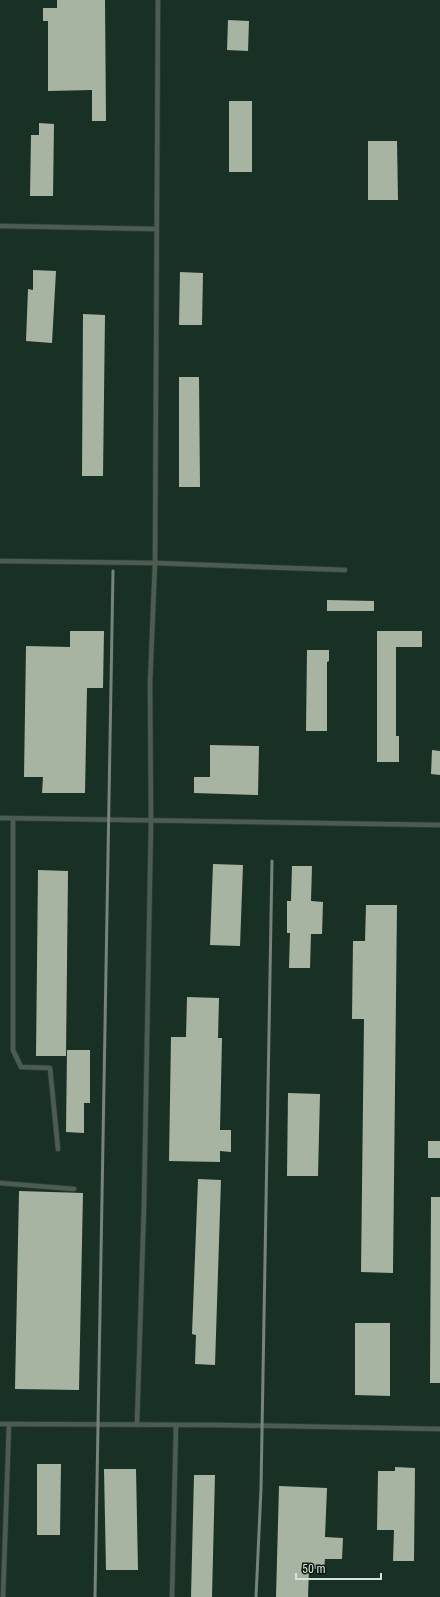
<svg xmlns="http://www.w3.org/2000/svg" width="440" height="1597" viewBox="0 0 440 1597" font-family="'Roboto Condensed',sans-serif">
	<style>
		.built { fill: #193124 }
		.building { fill: #a8b4a2 }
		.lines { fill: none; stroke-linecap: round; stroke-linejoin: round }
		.service-casing { stroke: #313d35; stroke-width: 6 }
		.service { stroke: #4b5d52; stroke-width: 4.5 }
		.rail { stroke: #76847c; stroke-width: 3 }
	</style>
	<rect width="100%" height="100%" fill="#14251b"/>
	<rect class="built" x="0" y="0" width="440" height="1597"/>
	<g class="building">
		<path d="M57,0H105L106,121H92V90L48,91V21H43V8H57Z"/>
		<path d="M228,20L249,21L248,51L227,50Z"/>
		<rect x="229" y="101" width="23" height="71"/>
		<path d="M39,123L54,124L53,196H30L31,135H39Z"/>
		<path d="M368,141H397L398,200H368Z"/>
		<path d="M33,270L56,271L52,343L26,341L28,289L33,290Z"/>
		<path d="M180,272L203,273L202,325H179Z"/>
		<path d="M83,314L105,315L103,476H82Z"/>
		<path d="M179,377H199L200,487H179Z"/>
		<path d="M327,600L374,601V611H327Z"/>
		<path d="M70,631H104L103,688H87L85,793H42L43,777H24L26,646L70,647Z"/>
		<path d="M377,631H422V647H396V736H399V762H377Z"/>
		<path d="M307,650H329V661L327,662V731H306Z"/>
		<path d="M210,745L259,746L258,795L194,793V777H210Z"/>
		<path d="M432,750L440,751V775L431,774Z"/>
		<path d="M213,864L243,865L240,946L210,945Z"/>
		<path d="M292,866H312L311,901L323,902L322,934H311L310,968H289L290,933H287V901H291Z"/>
		<path d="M38,870L68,871L66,1056H36Z"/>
		<path d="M366,905H397L393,1273L361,1272L364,1019H352L353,941H365Z"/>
		<path d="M187,997L219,998L218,1038H222L220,1130H231V1152L220,1151V1162L169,1161L171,1037H186Z"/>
		<path d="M67,1050H90V1103H84V1133L66,1132Z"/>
		<path d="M288,1093L320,1094L318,1176H287Z"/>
		<rect x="428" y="1141" width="12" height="17"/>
		<path d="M198,1179L221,1180L215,1365L195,1364L196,1335L192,1334Z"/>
		<path d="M19,1191L83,1193L79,1390L15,1389Z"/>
		<path d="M431,1197H440V1383H430Z"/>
		<path d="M355,1323H390V1396L355,1395Z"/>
		<path d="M37,1464H61L60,1535H37Z"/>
		<path d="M395,1467L415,1468L414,1561H393L394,1530H377L378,1471H395Z"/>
		<path d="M104,1469H136L138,1570H106Z"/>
		<path d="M194,1475H215L212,1597H191Z"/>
		<path d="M279,1486L327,1488L325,1537L343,1538L342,1559H325L324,1569H309L308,1597H276Z"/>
	</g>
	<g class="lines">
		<defs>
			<g id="service">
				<path d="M0,226L156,229"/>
				<path d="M0,561L155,563L345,570"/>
				<path d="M0,818L440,825"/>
				<path d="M13,818V1050L21,1067L50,1068L58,1149"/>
				<path d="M0,1183L74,1189"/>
				<path d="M0,1424L220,1425L440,1429"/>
				<path d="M137,1425L144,1205L151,821L150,684L155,563L158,0"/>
				<path d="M3,1597L9,1424"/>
				<path d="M172,1597L176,1425"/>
			</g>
		</defs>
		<use href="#service" class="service-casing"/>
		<use href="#service" class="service"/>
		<g class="rail">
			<path d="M95,1597L113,571"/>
			<path d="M256,1597L261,1489L272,861"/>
		</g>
	</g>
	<path d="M296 1573v6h85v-6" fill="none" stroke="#d9e3dd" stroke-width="2"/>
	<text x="302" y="1573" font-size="12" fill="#d9e3dd" stroke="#0b1b12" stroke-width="3" paint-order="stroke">50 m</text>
</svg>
